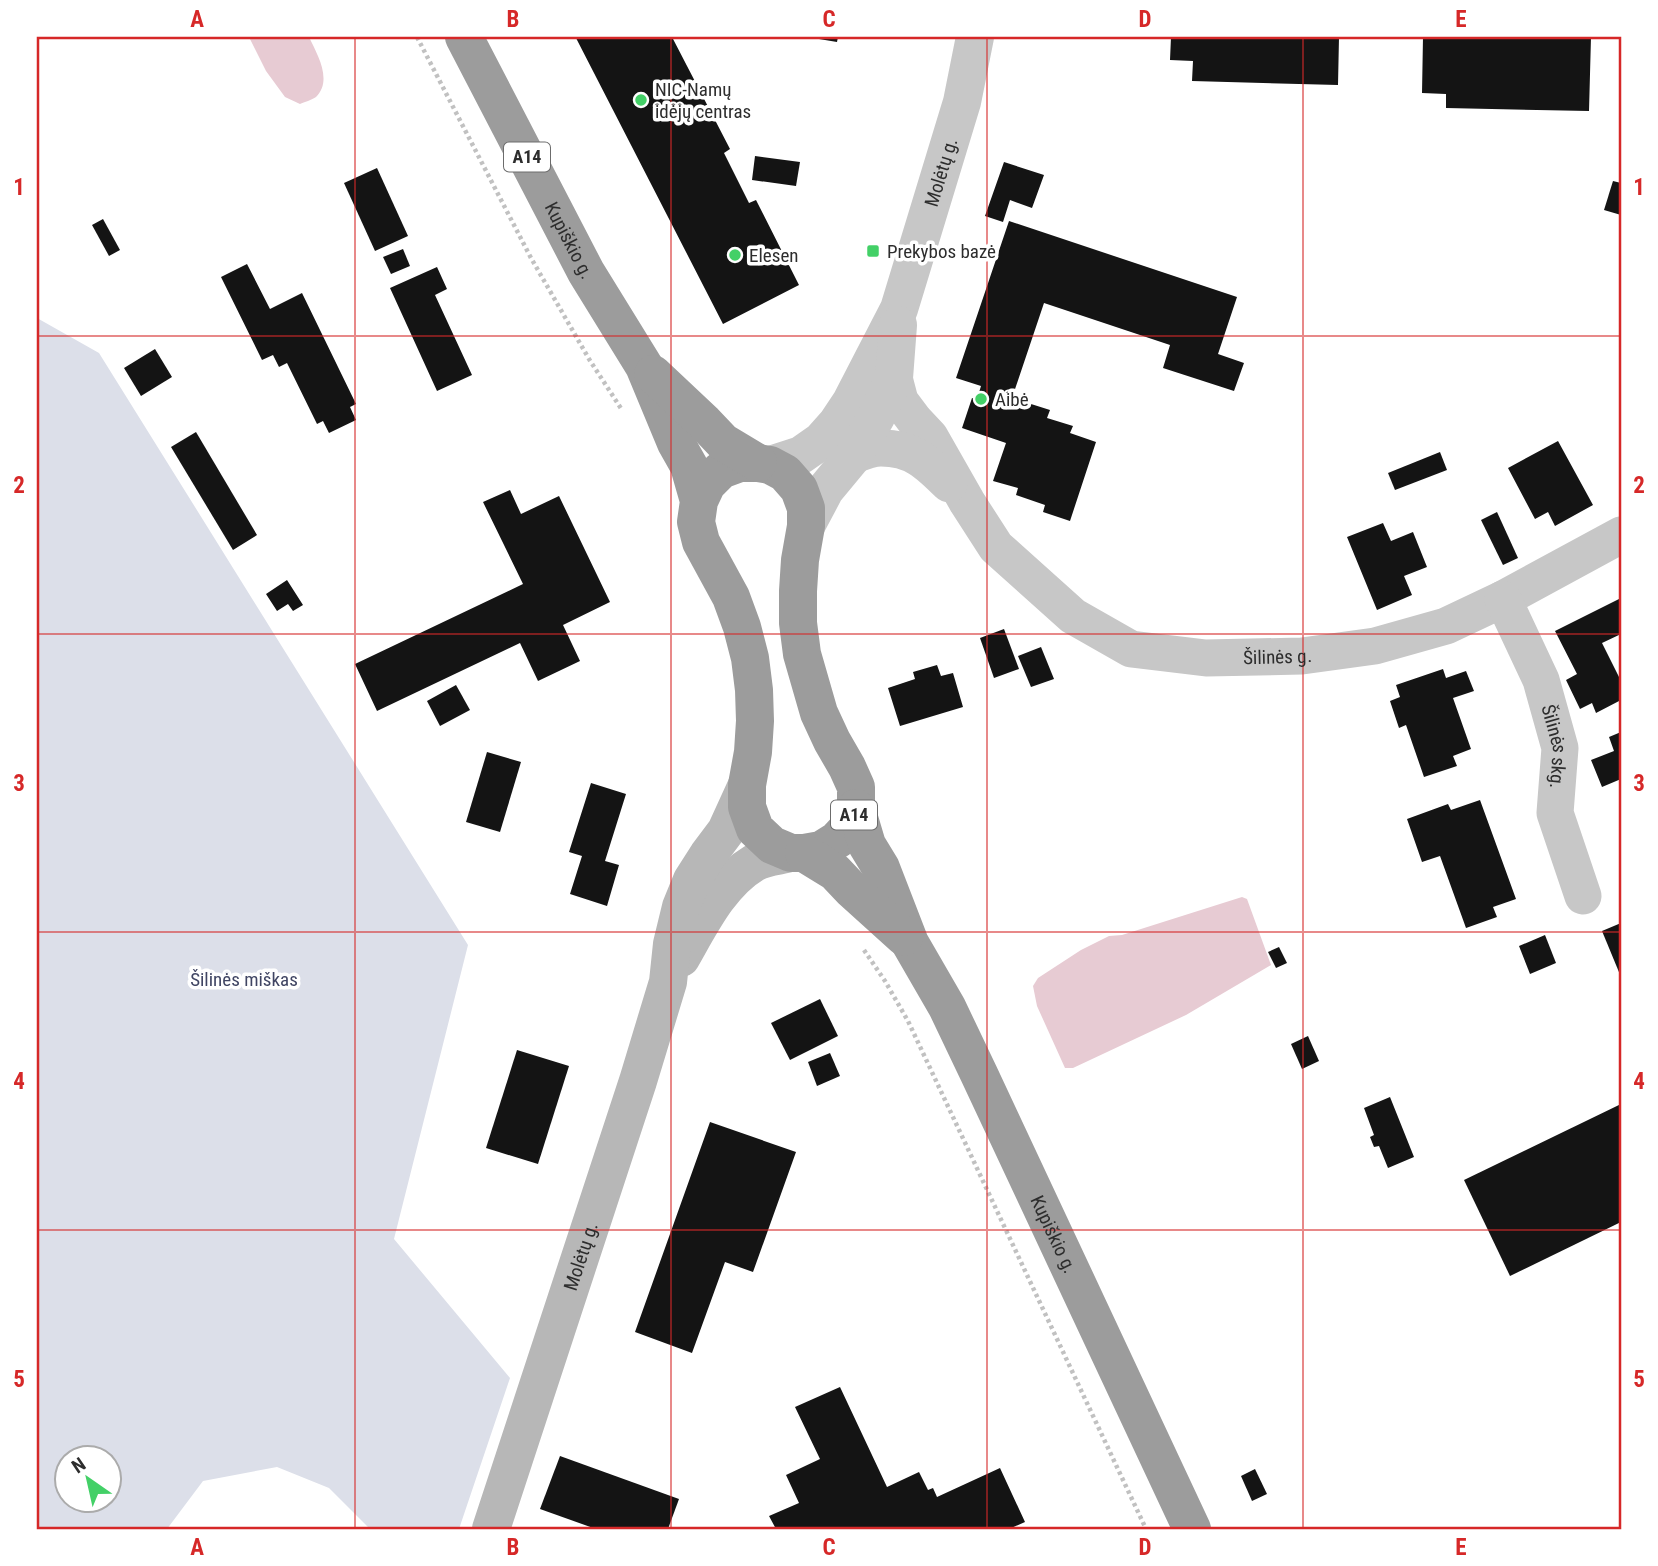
<svg xmlns="http://www.w3.org/2000/svg" width="1658" height="1566" viewBox="0 0 1658 1566" font-family="'Roboto Condensed',sans-serif">
	<style>
		.green { fill: #dcdfe9; fill-rule: evenodd }
		.water { fill: #e7cbd3 }
		.building { fill: #141414 }
		.lines { fill: none; stroke-linecap: round; stroke-linejoin: round }
		.path { stroke: #c1c1c1; stroke-width: 4.5; stroke-dasharray: 3.5 3.5; stroke-linecap: butt }
		.minor { stroke: #c7c7c7; stroke-width: 37 }
		.tertiary { stroke: #c7c7c7; stroke-width: 38 }
		.secondary { stroke: #b7b7b7; stroke-width: 38 }
		.trunk { stroke: #9c9c9c; stroke-width: 38 }
		.grid { fill: none; stroke: #d62828; stroke-width: 2; stroke-opacity: 0.55 }
		.poi-dot { fill: #43d067; stroke: #fff; stroke-width: 2.5 }
		.labels { text-anchor: middle; stroke-width: 7; stroke-linejoin: round; paint-order: stroke }
		.shield { fill: #fff; stroke: #6c6c6c; stroke-width: 2 }
		.shield-label { font-size: 18px; font-weight: bold; fill: #2d2d2d }
		.poi-label { font-size: 19px; fill: #2d2d2d; stroke: #fff; text-anchor: start }
		.street-label { font-size: 19px; fill: #2d2d2d; stroke: #fff }
		.park-label { font-size: 19px; fill: #404563; stroke: #fff }
		.neatline { fill: none; stroke: #d62828; stroke-width: 2.5 }
		.grid-label { font-size: 23px; text-anchor: middle; font-weight: bold; fill: #d62828 }
	</style>
	<rect width="100%" height="100%" fill="#fff"/>
	<path class="green" d="M37,318L99,353L468,945L394,1239L510,1378L459,1529H370L329,1488L277,1467L203,1481L167,1529H37ZM66,1458H108V1500H66Z"/>
	<g class="water">
		<path d="M249,37H309C317,54 333,80 316,97C312,100 304,102 300,104L285,97L266,71Z"/>
		<path d="M1242,897L1247,899L1271,965L1186,1015L1073,1068H1065L1037,1006L1033,986L1038,978L1081,950L1109,936L1122,935Z"/>
	</g>
	<g class="building">
		<path d="M579,37H672L730,149L724,153L749,203L756,200L799,285L723,324L576,38Z"/>
		<path d="M813,37H838L837,42L813,38Z"/>
		<path d="M1171,37H1339L1338,85L1192,81L1193,61L1170,60Z"/>
		<path d="M1423,37H1591L1589,111L1446,108V94L1422,93Z"/>
		<path d="M755,156L800,162L796,186L752,180Z"/>
		<path d="M1004,162L1044,175L1032,208L1010,200L1003,222L985,216Z"/>
		<path d="M377,168L408,236L375,251L344,183Z"/>
		<path d="M1613,181L1621,183V215L1604,210Z"/>
		<path d="M103,219L120,250L109,256L92,225Z"/>
		<path d="M1009,221L1237,297L1218,354L1244,363L1234,391L1163,368L1170,345L1044,303L1012,398L1050,410L1047,418L1073,426L1070,433L1096,442L1070,521L1043,512L1045,505L1016,495L1018,488L993,481L1006,443L962,428L972,398L977,399L981,386L956,378Z"/>
		<path d="M403,249L410,266L391,274L383,257Z"/>
		<path d="M247,264L270,309L302,293L356,404L350,407L356,420L329,433L323,421L317,424L287,363L279,367L273,355L262,360L221,277Z"/>
		<path d="M437,267L447,289L435,295L472,375L437,391L390,288Z"/>
		<path d="M155,349L172,377L141,396L124,368Z"/>
		<path d="M196,432L257,535L233,550L171,447Z"/>
		<path d="M1558,441L1593,505L1555,526L1548,512L1535,519L1508,468Z"/>
		<path d="M1440,452L1447,470L1395,490L1388,473Z"/>
		<path d="M510,490L521,514L559,496L610,602L563,625L580,661L538,681L520,643L377,711L355,664L523,584L483,502Z"/>
		<path d="M1497,512L1518,558L1503,565L1481,520Z"/>
		<path d="M1383,523L1391,541L1413,532L1427,567L1404,576L1412,595L1377,610L1347,537Z"/>
		<path d="M287,580L303,605L293,611L288,604L277,611L266,594Z"/>
		<path d="M1621,598V634L1602,643L1621,681V700L1596,713L1592,703L1580,709L1566,680L1577,674L1555,631Z"/>
		<path d="M1004,629L1019,669L994,678L980,638Z"/>
		<path d="M1041,647L1054,679L1031,687L1018,656Z"/>
		<path d="M937,665L941,676L953,673L963,707L900,726L888,688L915,679L913,672Z"/>
		<path d="M1443,669L1446,678L1466,671L1474,691L1453,698L1471,749L1453,756L1457,766L1424,777L1406,725L1399,728L1390,701L1400,697L1396,685Z"/>
		<path d="M456,685L470,710L440,726L427,701Z"/>
		<path d="M1621,732V779L1602,787L1591,760L1614,751L1609,737Z"/>
		<path d="M487,752L521,762L500,832L466,822Z"/>
		<path d="M591,783L626,794L605,861L619,865L607,906L570,894L582,856L569,852Z"/>
		<path d="M1480,800L1516,899L1493,907L1497,917L1466,928L1440,856L1422,862L1407,819L1448,804L1451,810Z"/>
		<path d="M1621,923V977L1602,931Z"/>
		<path d="M1545,935L1556,963L1530,974L1519,946Z"/>
		<path d="M1279,947L1287,963L1276,968L1268,952Z"/>
		<path d="M820,999L838,1036L790,1060L771,1023Z"/>
		<path d="M1308,1036L1319,1061L1302,1069L1291,1044Z"/>
		<path d="M517,1050L569,1066L538,1164L486,1148Z"/>
		<path d="M830,1053L840,1076L817,1086L808,1062Z"/>
		<path d="M1390,1097L1414,1157L1388,1168L1379,1146L1374,1147L1370,1137L1374,1135L1364,1108Z"/>
		<path d="M1621,1104V1222L1510,1276L1464,1180Z"/>
		<path d="M710,1122L796,1152L753,1272L725,1262L692,1353L635,1332Z"/>
		<path d="M840,1387L887,1487L919,1472L928,1490L933,1488L937,1497L1000,1468L1025,1522L1009,1529H776L769,1516L799,1503L786,1475L820,1459L795,1407Z"/>
		<path d="M560,1456L679,1499L668,1529H596L540,1509Z"/>
		<path d="M1255,1469L1267,1494L1252,1501L1241,1476Z"/>
	</g>
	<g class="lines">
		<g class="path">
			<path d="M417,37L531,258L589,359L622,410"/>
			<path d="M864,950L885,981L908,1021L1146,1529"/>
		</g>
		<g class="minor">
			<path id="s1" d="M894,378L900,401L915,421L930,437L967,502L996,547L1073,616L1131,649L1206,658L1302,656L1375,646L1446,626L1503,599L1621,535"/>
			<path d="M854,455C862,452 872,448 881,448C913,448 928,463 949,484"/>
			<path id="s2" d="M1503,599L1541,680L1560,748L1555,813L1583,896"/>
		</g>
		<g class="tertiary">
			<path id="s3" d="M770,465L801,455L821,441L837,423L851,402L899,309L962,102L975,37"/>
			<path d="M806,526L825,490L854,455L876,417L894,378L898,325"/>
		</g>
		<g class="secondary">
			<path d="M681,958C700,925 720,883 754,863C764,857 780,856 791,853"/>
			<path id="s4" d="M491,1529L638,1081L668,982L672,944L681,907L692,880L708,855L726,831L747,785"/>
		</g>
		<g class="trunk">
			<path id="s5" d="M464,37L586,272L644,366L676,443L689,466L699,501L696,522L701,542L731,597L742,627L750,658L754,690L755,721L753,752L747,785V807L755,829L772,845L791,853H804L821,850L837,840L850,826L856,808V787L847,767L832,741L819,713L802,654L798,623V591L800,560L806,526V508L799,489L785,473L770,465L758,463H740L721,470L707,484L699,501"/>
			<path d="M653,374L704,422L723,442L758,463"/>
			<path id="s6" d="M856,808L867,845L881,868L910,943L947,1007L979,1074L1192,1529"/>
			<path d="M804,853L835,872L852,890L904,937"/>
		</g>
	</g>
	<path class="grid" d="M355,37V1529M671,37V1529M987,37V1529M1303,37V1529M37,336H1621M37,634H1621M37,932H1621M37,1230H1621"/>
	<g class="poi-dot">
		<circle cx="641" cy="100" r="7"/>
		<rect x="866" y="244" width="14" height="14" rx="3.5"/>
		<circle cx="735" cy="255" r="7"/>
		<circle cx="981" cy="399" r="7"/>
	</g>
	<g class="labels">
		<g class="shield">
			<rect x="504" y="142.5" width="46" height="29" rx="5"/>
			<rect x="831" y="800.5" width="46" height="29" rx="5"/>
		</g>
		<g class="shield-label">
			<text x="527" y="163">A14</text>
			<text x="854" y="821">A14</text>
		</g>
		<g class="poi-label">
			<text x="655" y="96">NIC-Namų<tspan x="655" dy="22">idėjų centras</tspan></text>
			<text x="887" y="258">Prekybos bazė</text>
			<text x="749" y="262">Elesen</text>
			<text x="995" y="406">Aibė</text>
		</g>
		<g class="street-label">
			<text dy="7" stroke="none"><textPath href="#s3" startOffset="354">Molėtų g.</textPath></text>
			<text dy="7" stroke="none"><textPath href="#s5" startOffset="229">Kupiškio g.</textPath></text>
			<text dy="7" stroke="none"><textPath href="#s1" startOffset="516">Šilinės g.</textPath></text>
			<text dy="7" stroke="none"><textPath href="#s2" startOffset="158">Šilinės skg.</textPath></text>
			<text dy="7" stroke="none"><textPath href="#s6" startOffset="471">Kupiškio g.</textPath></text>
			<text dy="7" stroke="none"><textPath href="#s4" startOffset="287">Molėtų g.</textPath></text>
		</g>
		<g class="park-label">
			<text x="244" y="986">Šilinės miškas</text>
		</g>
	</g>
	<rect width="1658" height="1566" fill="none" stroke="#ffffff" stroke-width="77"/>
	<g transform="translate(88 1479) rotate(326)"><circle r="33" fill="#ffffff" stroke="#ababab" stroke-width="2"/>
	<path d="M0-5L12 26L0 18L-12 26Z" fill="#43d067"/>
	<text y="-10" font-size="19" font-weight="bold" text-anchor="middle" fill="#2d2d2d">N</text>
	</g>
	<rect x="38" y="38" width="1582" height="1490" class="neatline"/>
	<g class="grid-label">
		<text x="197" y="27">A</text>
		<text x="513" y="27">B</text>
		<text x="829" y="27">C</text>
		<text x="1145" y="27">D</text>
		<text x="1461" y="27">E</text>
		<text x="19" y="195">1</text>
		<text x="1639" y="195">1</text>
		<text x="19" y="493">2</text>
		<text x="1639" y="493">2</text>
		<text x="19" y="791">3</text>
		<text x="1639" y="791">3</text>
		<text x="19" y="1089">4</text>
		<text x="1639" y="1089">4</text>
		<text x="19" y="1387">5</text>
		<text x="1639" y="1387">5</text>
		<text x="197" y="1555">A</text>
		<text x="513" y="1555">B</text>
		<text x="829" y="1555">C</text>
		<text x="1145" y="1555">D</text>
		<text x="1461" y="1555">E</text>
	</g>
</svg>
